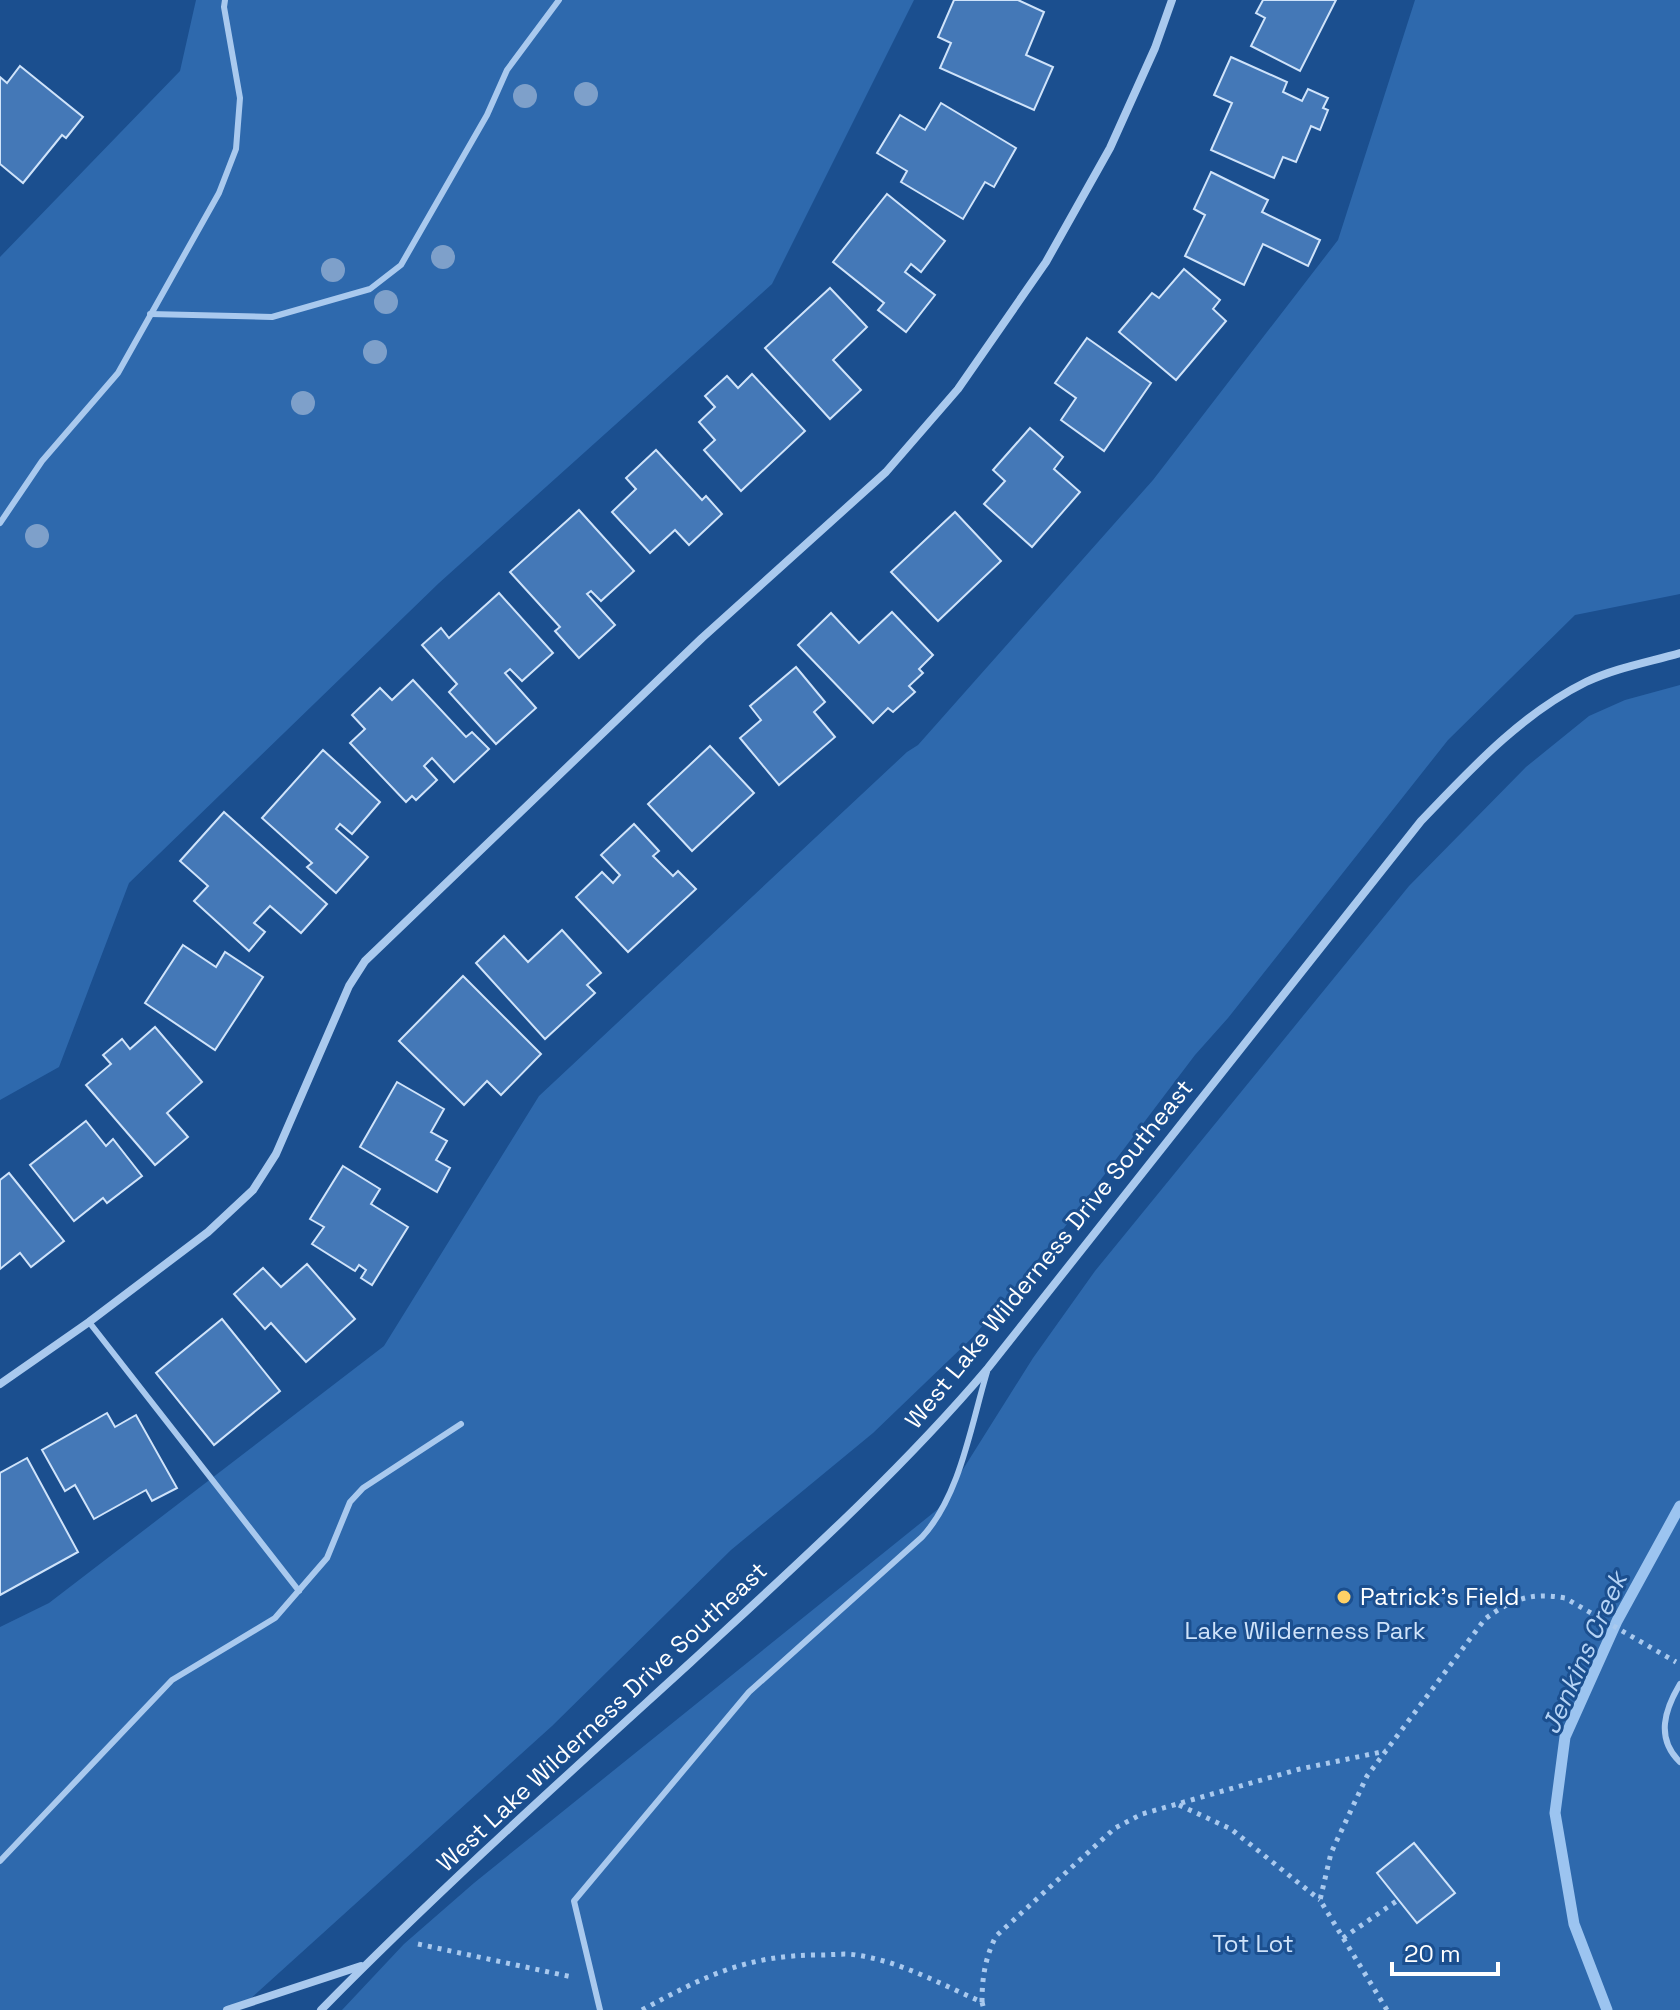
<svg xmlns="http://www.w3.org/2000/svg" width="1680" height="2010" viewBox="0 0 1680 2010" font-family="'Space Grotesk',sans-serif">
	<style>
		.green { fill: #2e69ad }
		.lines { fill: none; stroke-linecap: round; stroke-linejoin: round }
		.stream { stroke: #9cc4f0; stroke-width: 11 }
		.building { fill: #4478b7; stroke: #cfe3fa; stroke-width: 2 }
		.path { stroke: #a9c9ee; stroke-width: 5; stroke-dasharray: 4 6; stroke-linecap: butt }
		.service { stroke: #a9c9ee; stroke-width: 6 }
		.minor { stroke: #a9c9ee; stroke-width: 8 }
		.tree { fill: #7ea0ca }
		.poi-dot { fill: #ffd166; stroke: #1b4f8f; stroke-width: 3 }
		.labels { text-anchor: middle; stroke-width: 6; stroke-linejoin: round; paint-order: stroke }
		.street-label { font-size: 24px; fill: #fff; stroke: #1b4f8f }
		.poi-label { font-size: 24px; fill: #fff; stroke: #1b4f8f; text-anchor: start }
		.park-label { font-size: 24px; fill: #cfe3fa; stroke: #1b4f8f }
		.water-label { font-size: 26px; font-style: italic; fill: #b5d3f5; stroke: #1b4f8f }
	</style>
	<rect width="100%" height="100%" fill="#1b4f8f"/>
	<g class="green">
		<path d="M196,0H914L772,284L439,583L129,883L59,1067L0,1100V257L180,71Z"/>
		<path d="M1415,0H1680V594L1575,615L1448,740L1228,1018L1195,1055L1064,1228L974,1336L873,1433L731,1550L552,1726L238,2010H0V1627L49,1603L384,1346L539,1096L907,752L918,745L1153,480L1338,240Z"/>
		<path d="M1680,685V2010H342L404,1944L474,1883L938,1509L1033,1358L1095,1271L1409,886L1526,767L1589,716L1625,700Z"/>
	</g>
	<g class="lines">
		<path class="stream" d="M1607,2010L1574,1924L1555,1813L1565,1737L1617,1621L1680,1506"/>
	</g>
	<g class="building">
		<path d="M954,0H1018L1044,12L1026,55L1053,67L1034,110L940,68L951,43L938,37Z"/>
		<path d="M1263,0H1336L1300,71L1251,46L1265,18L1256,13Z"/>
		<path d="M1231,57L1287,82L1283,92L1302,101L1308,89L1328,98L1323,108L1328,110L1320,130L1311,126L1296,162L1283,157L1274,178L1211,150L1232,103L1214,95Z"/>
		<path d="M20,66L83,117L66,138L62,135L23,183L0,164V77L7,83Z"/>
		<path d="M941,103L1016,148L994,187L985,182L963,219L901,182L907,171L877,153L900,115L925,130Z"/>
		<path d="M1211,172L1268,200L1262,212L1320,240L1308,266L1263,244L1244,285L1185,256L1205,215L1194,209Z"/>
		<path d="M887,194L945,241L921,272L911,264L905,272L935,295L906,332L878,310L884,303L833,262Z"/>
		<path d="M1184,269L1220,300L1213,309L1226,321L1176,380L1119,332L1152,293L1159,298Z"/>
		<path d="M830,288L867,327L833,360L861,390L830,419L765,348Z"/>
		<path d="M1087,338L1151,383L1104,451L1061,420L1076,398L1055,383Z"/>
		<path d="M752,374L805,431L741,491L704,450L715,440L699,422L715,407L705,396L727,376L738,388Z"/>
		<path d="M1030,428L1063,457L1054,469L1080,492L1032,547L984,504L1005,481L993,470Z"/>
		<path d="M656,450L702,500L706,496L722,514L689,545L675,530L650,553L612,512L636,489L626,478Z"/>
		<path d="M579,510L634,571L601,601L591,591L587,594L615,625L579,658L555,631L560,627L510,572Z"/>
		<path d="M955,512L1001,561L938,621L891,572Z"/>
		<path d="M499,593L553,653L522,681L510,669L505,673L536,708L496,744L449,692L457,684L422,645L441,628L449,638Z"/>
		<path d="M892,612L933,655L919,669L923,673L909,686L915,692L893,712L888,708L873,723L798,645L831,613L859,643Z"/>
		<path d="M796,667L825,702L814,712L835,737L779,785L740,738L761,720L750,706Z"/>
		<path d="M413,680L466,737L472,732L489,749L454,782L432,758L424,766L437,780L416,800L412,796L406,802L350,743L365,729L352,715L380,688L392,700Z"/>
		<path d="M710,746L754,793L692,851L648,804Z"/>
		<path d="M323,750L380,802L352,834L340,824L336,829L368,857L336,893L307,867L312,863L262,818Z"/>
		<path d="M224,812L327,904L301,933L270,906L254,923L265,932L249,951L194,901L208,886L180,861Z"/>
		<path d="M634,824L659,851L653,856L673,876L678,871L696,889L628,952L576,897L602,872L613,883L620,875L601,855Z"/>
		<path d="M562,930L601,973L587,985L595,993L545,1039L476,963L504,936L528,962Z"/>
		<path d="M183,945L216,967L225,952L263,977L215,1050L145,1003Z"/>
		<path d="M463,976L541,1054L501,1095L487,1081L464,1105L399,1041Z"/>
		<path d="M155,1027L202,1082L167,1113L188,1137L155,1165L86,1085L111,1064L103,1055L122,1039L130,1049Z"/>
		<path d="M397,1082L444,1109L431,1132L447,1141L436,1160L450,1168L437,1192L360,1147Z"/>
		<path d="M86,1121L106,1146L113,1139L142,1176L107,1203L103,1198L74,1221L30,1165Z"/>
		<path d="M343,1166L380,1189L371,1204L408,1227L372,1285L361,1278L366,1270L359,1265L355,1271L312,1244L324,1227L310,1219Z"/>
		<path d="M9,1173L64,1241L31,1267L20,1253L0,1269V1180Z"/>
		<path d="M307,1264L355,1319L306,1362L271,1323L265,1329L234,1294L263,1268L281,1287Z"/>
		<path d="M222,1319L280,1391L214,1445L156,1373Z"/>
		<path d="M107,1413L115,1427L136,1415L177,1488L152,1501L146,1490L94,1519L75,1485L65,1491L42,1450Z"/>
		<path d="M27,1458L78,1552L0,1595V1473Z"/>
		<path d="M1414,1843L1455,1893L1417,1923L1377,1873Z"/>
	</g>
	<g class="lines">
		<g class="path">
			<path d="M1179,1805L1231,1829L1320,1900"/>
			<path d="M1343,1938L1398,1900"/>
			<path d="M418,1944L572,1977"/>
			<path d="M982,2002C982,1978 985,1958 996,1936L1115,1828L1142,1814L1300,1769L1386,1751"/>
			<path d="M642,2010C705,1976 746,1955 820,1955C832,1955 845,1953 856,1955C900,1961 942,1985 982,2002L984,2010"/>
			<path d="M1387,2010L1320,1900L1331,1853L1367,1776L1485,1619C1512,1599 1531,1592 1565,1598L1676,1662"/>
		</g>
		<g class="service">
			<path d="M150,314L272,317L370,289L401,265L487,115L507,70L559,0"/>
			<path d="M0,523L42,461L118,373L219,193L236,149L240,98L224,7L225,0"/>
			<path d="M89,1322L299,1591"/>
			<path d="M1680,1684C1665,1709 1655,1738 1680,1762"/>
			<path d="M0,1861L172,1680L275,1618L327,1558L350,1502L363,1488L461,1424"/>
			<path d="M600,2010L574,1901L749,1692L922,1537C960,1496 971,1425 987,1372"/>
		</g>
		<g class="minor">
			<path d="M0,1384L89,1322L208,1232L253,1190L276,1154L349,986L365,961L702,638L886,472L958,389L1046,262L1110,148L1155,48L1172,0"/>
			<path d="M227,2010L361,1966"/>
			<path d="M321,2010C440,1889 566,1776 691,1662C794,1567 897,1475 988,1368L1421,821C1470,770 1521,714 1586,682C1615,668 1649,662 1680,653"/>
		</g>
	</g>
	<g class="tree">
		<circle cx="586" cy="94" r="12"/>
		<circle cx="525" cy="96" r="12"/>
		<circle cx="443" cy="257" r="12"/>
		<circle cx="333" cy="270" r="12"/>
		<circle cx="386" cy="302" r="12"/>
		<circle cx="375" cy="352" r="12"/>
		<circle cx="303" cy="403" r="12"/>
		<circle cx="37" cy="536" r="12"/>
	</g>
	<circle class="poi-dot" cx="1344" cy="1597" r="8"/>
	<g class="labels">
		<g class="street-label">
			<text transform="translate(1049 1254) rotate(-51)" y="8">West Lake Wilderness Drive Southeast</text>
			<text transform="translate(602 1717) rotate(-43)" y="8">West Lake Wilderness Drive Southeast</text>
		</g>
		<g class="poi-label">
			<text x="1360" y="1605">Patrick's Field</text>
		</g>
		<g class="park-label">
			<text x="1305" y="1639">Lake Wilderness Park</text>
			<text x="1253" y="1952">Tot Lot</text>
		</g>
		<g class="water-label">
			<text transform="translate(1584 1653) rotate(-66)" y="9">Jenkins Creek</text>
		</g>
	</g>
	<path d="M1392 1962v12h106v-12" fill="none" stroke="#ffffff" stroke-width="4"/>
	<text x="1404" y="1962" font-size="24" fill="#ffffff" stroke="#1b4f8f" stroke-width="6" paint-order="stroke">20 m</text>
</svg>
